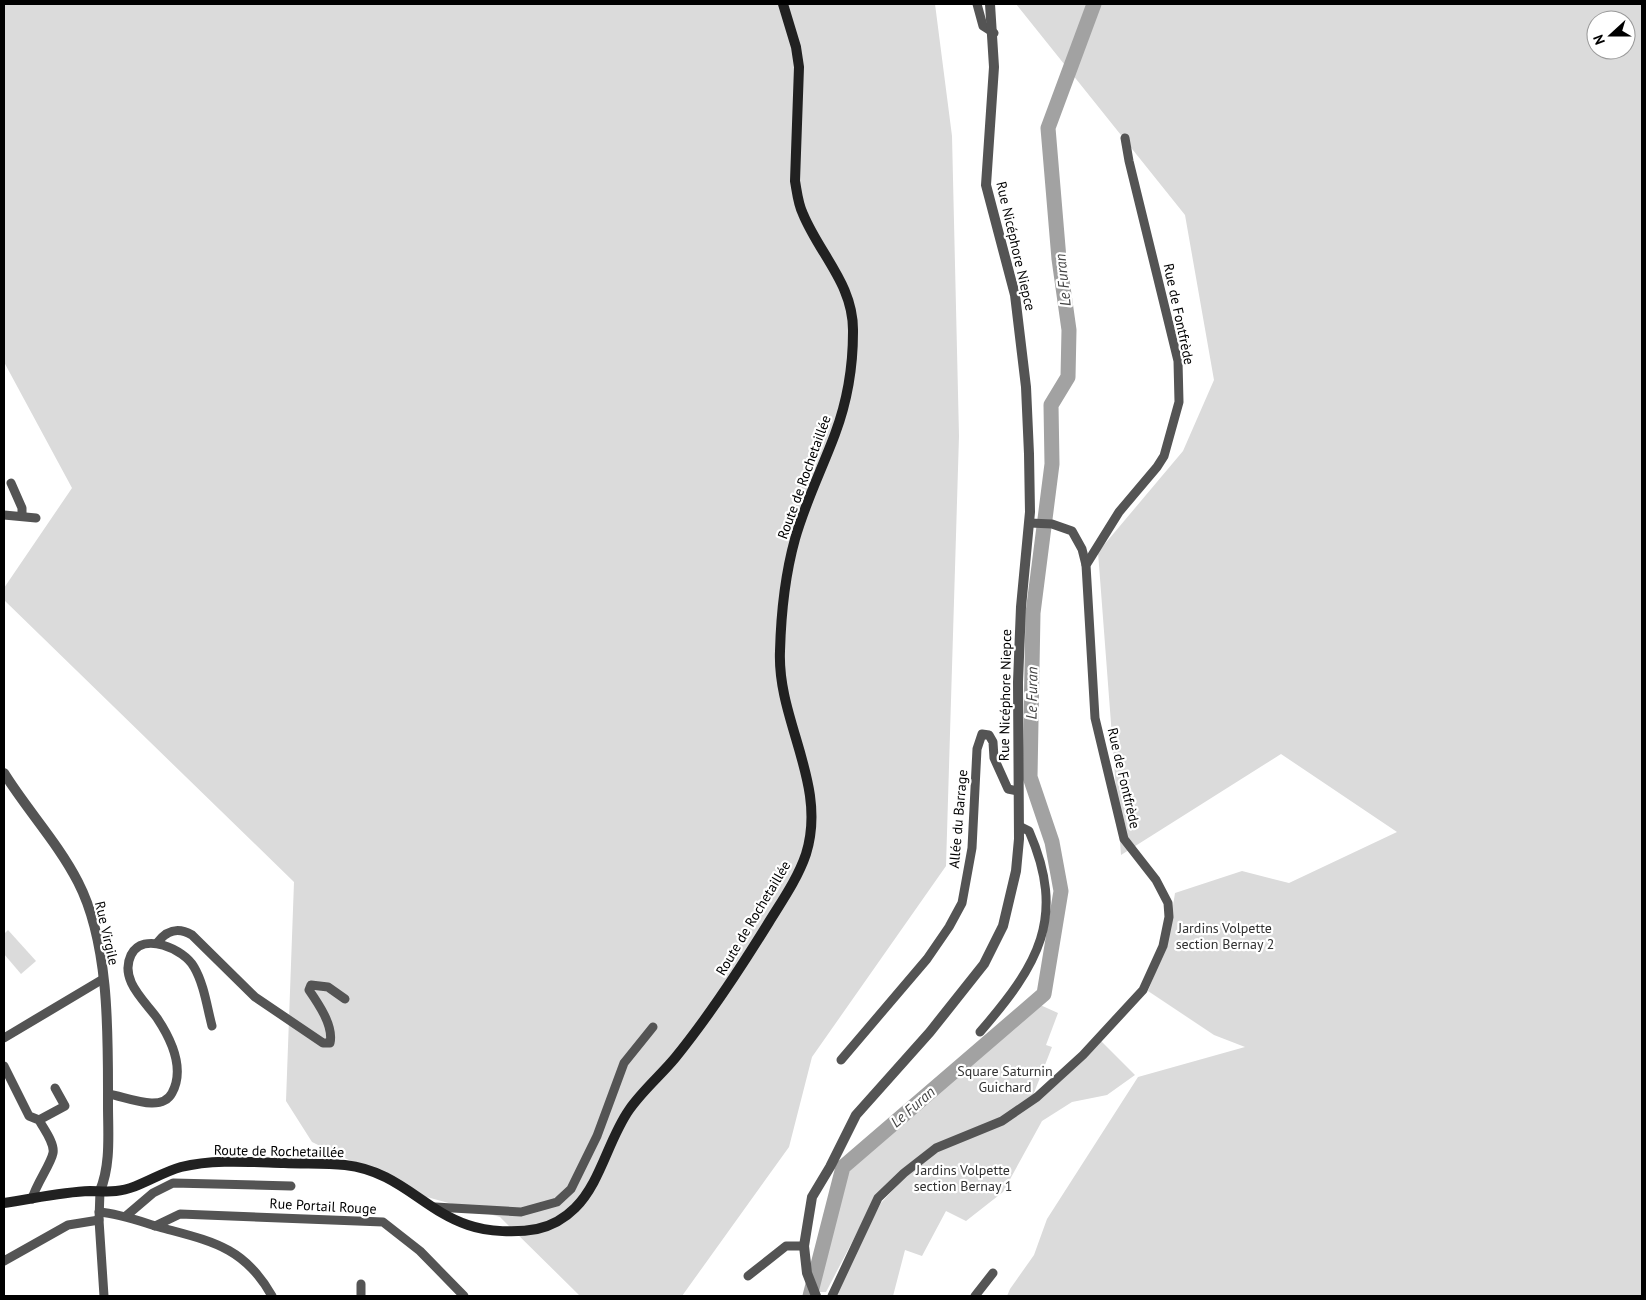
<svg xmlns="http://www.w3.org/2000/svg" width="1646" height="1300" viewBox="0 0 1646 1300" font-family="'PT Sans',sans-serif">
	<style>
		.green { fill: #dbdbdb; fill-rule: evenodd }
		.lines { fill: none; stroke-linecap: round; stroke-linejoin: round }
		.river { stroke: #a2a2a2; stroke-width: 15 }
		.minor { stroke: #545454; stroke-width: 9 }
		.tertiary { stroke: #545454; stroke-width: 10 }
		.secondary { stroke: #212121; stroke-width: 10 }
		.labels { text-anchor: middle; stroke-width: 4.5; stroke-linejoin: round; paint-order: stroke }
		.street-label { font-size: 14px; fill: #000; stroke: #fff }
		.park-label { font-size: 14px; fill: #323232; stroke: #fff }
		.water-label { font-size: 15px; font-style: italic; fill: #434343; stroke: #fff }
	</style>
	<rect width="100%" height="100%" fill="#fff"/>
	<g class="green">
		<path d="M4,4H935L952,136L959,436L946,866L812,1057L789,1147L682,1296H580L500,1217L423,1196L312,1142L286,1101L294,882L4,600V588L72,488L4,362Z"/>
		<path d="M1016,4H1642V1296H1007L1010,1289L1034,1255L1047,1219L1138,1077L1245,1047L1214,1035L1148,991L1167,943L1175,893L1242,871L1289,883L1397,832L1281,754L1121,855L1098,552L1183,451L1214,380L1185,215ZM1596,20H1626V50H1596Z"/>
		<path d="M8,930L36,961L21,974L4,954V934Z"/>
		<path d="M1038,1004L1058,1013L1046,1045L1052,1047L1032,1098L1008,1115L929,1148L875,1198L826,1292H820L818,1288L839,1196L849,1166L985,1054L1008,1028Z"/>
		<path d="M1100,1040L1135,1075L1107,1095L1072,1102L1042,1121L1003,1192L966,1221L946,1211L922,1256L905,1250L893,1296H835L848,1265L881,1203L905,1177L940,1149L1014,1118L1061,1081Z"/>
	</g>
	<g class="lines">
		<path class="river" d="M810,1296L843,1167L1044,994L1061,891L1052,842L1030,777L1033,613L1052,464L1051,405L1068,377L1069,330L1059,259L1048,128L1094,4"/>
		<g class="minor">
			<path d="M977,4L983,26L994,33"/>
			<path d="M11,483L22,508V516"/>
			<path d="M4,515L36,518"/>
			<path d="M1030,523L1052,524L1072,531L1082,549L1086,565"/>
			<path d="M157,943C167,930 178,927 192,935L255,997L323,1043H330C334,1026 318,1003 309,990L311,985L328,987L345,999"/>
			<path d="M980,1032C1038,965 1067,918 1029,831L1019,826"/>
			<path d="M4,1038L103,979"/>
			<path d="M841,1060L927,959L949,927L962,903L972,848L977,749L982,734L989,735L993,742L994,758L1008,789L1018,791"/>
			<path d="M4,1066L29,1116L39,1120C43,1128 55,1143 53,1153C51,1164 36,1184 32,1199"/>
			<path d="M108,1094C125,1096 161,1114 172,1093C185,1069 171,1039 157,1018C145,1001 119,980 131,955C143,931 184,949 194,967C204,984 207,1007 212,1026"/>
			<path d="M39,1120L65,1106L55,1088"/>
			<path d="M100,1191L99,1220L104,1296"/>
			<path d="M435,1207L521,1212L557,1202L571,1189L597,1136L624,1063L653,1027"/>
			<path d="M99,1212C121,1214 139,1221 159,1227C210,1241 244,1246 272,1296"/>
			<path d="M126,1216L153,1193L173,1183L291,1186"/>
			<path d="M155,1226L180,1214L383,1222L420,1251L464,1296"/>
			<path d="M4,1261L68,1225L99,1220"/>
			<path d="M748,1276L786,1246H804"/>
			<path d="M361,1284V1296"/>
			<path d="M832,1296L878,1198L904,1173L936,1148L1002,1121L1037,1097L1083,1055L1143,990L1163,946L1169,917L1168,903L1156,880L1124,839L1095,718L1086,565L1119,512L1157,467L1164,456L1179,402L1178,361L1129,161L1125,138"/>
			<path d="M975,1296L993,1273"/>
		</g>
		<g class="tertiary">
			<path d="M4,773C27,810 58,843 78,882C110,944 108,1036 108,1105C108,1134 111,1164 100,1191"/>
			<path d="M816,1296L807,1273L804,1246L812,1197L830,1167L856,1115L930,1032L984,964L1003,926L1016,871L1019,839L1018,682L1021,607L1030,512L1029,454L1026,387L1015,295L986,185L994,67L990,4"/>
		</g>
		<path class="secondary" d="M4,1203C32,1199 61,1192 90,1191C98,1191 107,1192 116,1191C138,1189 159,1173 181,1167C214,1159 250,1162 284,1163C304,1164 325,1163 345,1165C399,1171 423,1210 468,1225C488,1232 517,1233 537,1229C551,1226 565,1218 575,1208C601,1182 608,1140 629,1110C642,1091 661,1075 675,1058C710,1015 740,969 769,922C782,901 798,878 806,854C828,784 777,721 780,651C781,614 785,575 795,539C805,503 822,469 835,434C847,402 853,366 853,332C854,285 820,255 803,214C798,204 797,192 795,181L799,67L796,47L783,4"/>
	</g>
	<g class="labels">
		<g class="street-label">
			<text transform="translate(1016 246) rotate(77)" y="5">Rue Nicéphore Niepce</text>
			<text transform="translate(1179 314) rotate(78)" y="5">Rue de Fontfrède</text>
			<text transform="translate(804 477) rotate(-70)" y="5">Route de Rochetaillée</text>
			<text transform="translate(1005 695) rotate(-89)" y="5">Rue Nicéphore Niepce</text>
			<text transform="translate(1124 778) rotate(77)" y="5">Rue de Fontfrède</text>
			<text transform="translate(958 819) rotate(-85)" y="5">Allée du Barrage</text>
			<text transform="translate(753 918) rotate(-59)" y="5">Route de Rochetaillée</text>
			<text transform="translate(107 933) rotate(77)" y="5">Rue Virgile</text>
			<text transform="translate(279 1151) rotate(1)" y="5">Route de Rochetaillée</text>
			<text transform="translate(323 1206) rotate(3)" y="5">Rue Portail Rouge</text>
		</g>
		<g class="park-label">
			<text x="1225" y="933">Jardins Volpette<tspan x="1225" dy="16">section Bernay 2</tspan></text>
			<text x="1005" y="1076">Square Saturnin<tspan x="1005" dy="16">Guichard</tspan></text>
			<text x="963" y="1175">Jardins Volpette<tspan x="963" dy="16">section Bernay 1</tspan></text>
		</g>
		<g class="water-label">
			<text transform="translate(1063 280) rotate(-96)" y="5">Le Furan</text>
			<text transform="translate(1032 693) rotate(-89)" y="5">Le Furan</text>
			<text transform="translate(913 1107) rotate(-41)" y="5">Le Furan</text>
		</g>
	</g>
	<rect width="1646" height="1300" fill="none" stroke="#000000" stroke-width="10"/>
	<g transform="translate(1611 35) rotate(249)"><circle r="24" fill="#ffffff" stroke="#999999"/>
	<path d="M0-4L9 19L0 12L-9 19Z" fill="#000000"/>
	<text y="-8" font-size="14" font-weight="bold" text-anchor="middle" fill="#000000">N</text>
	</g>
</svg>
